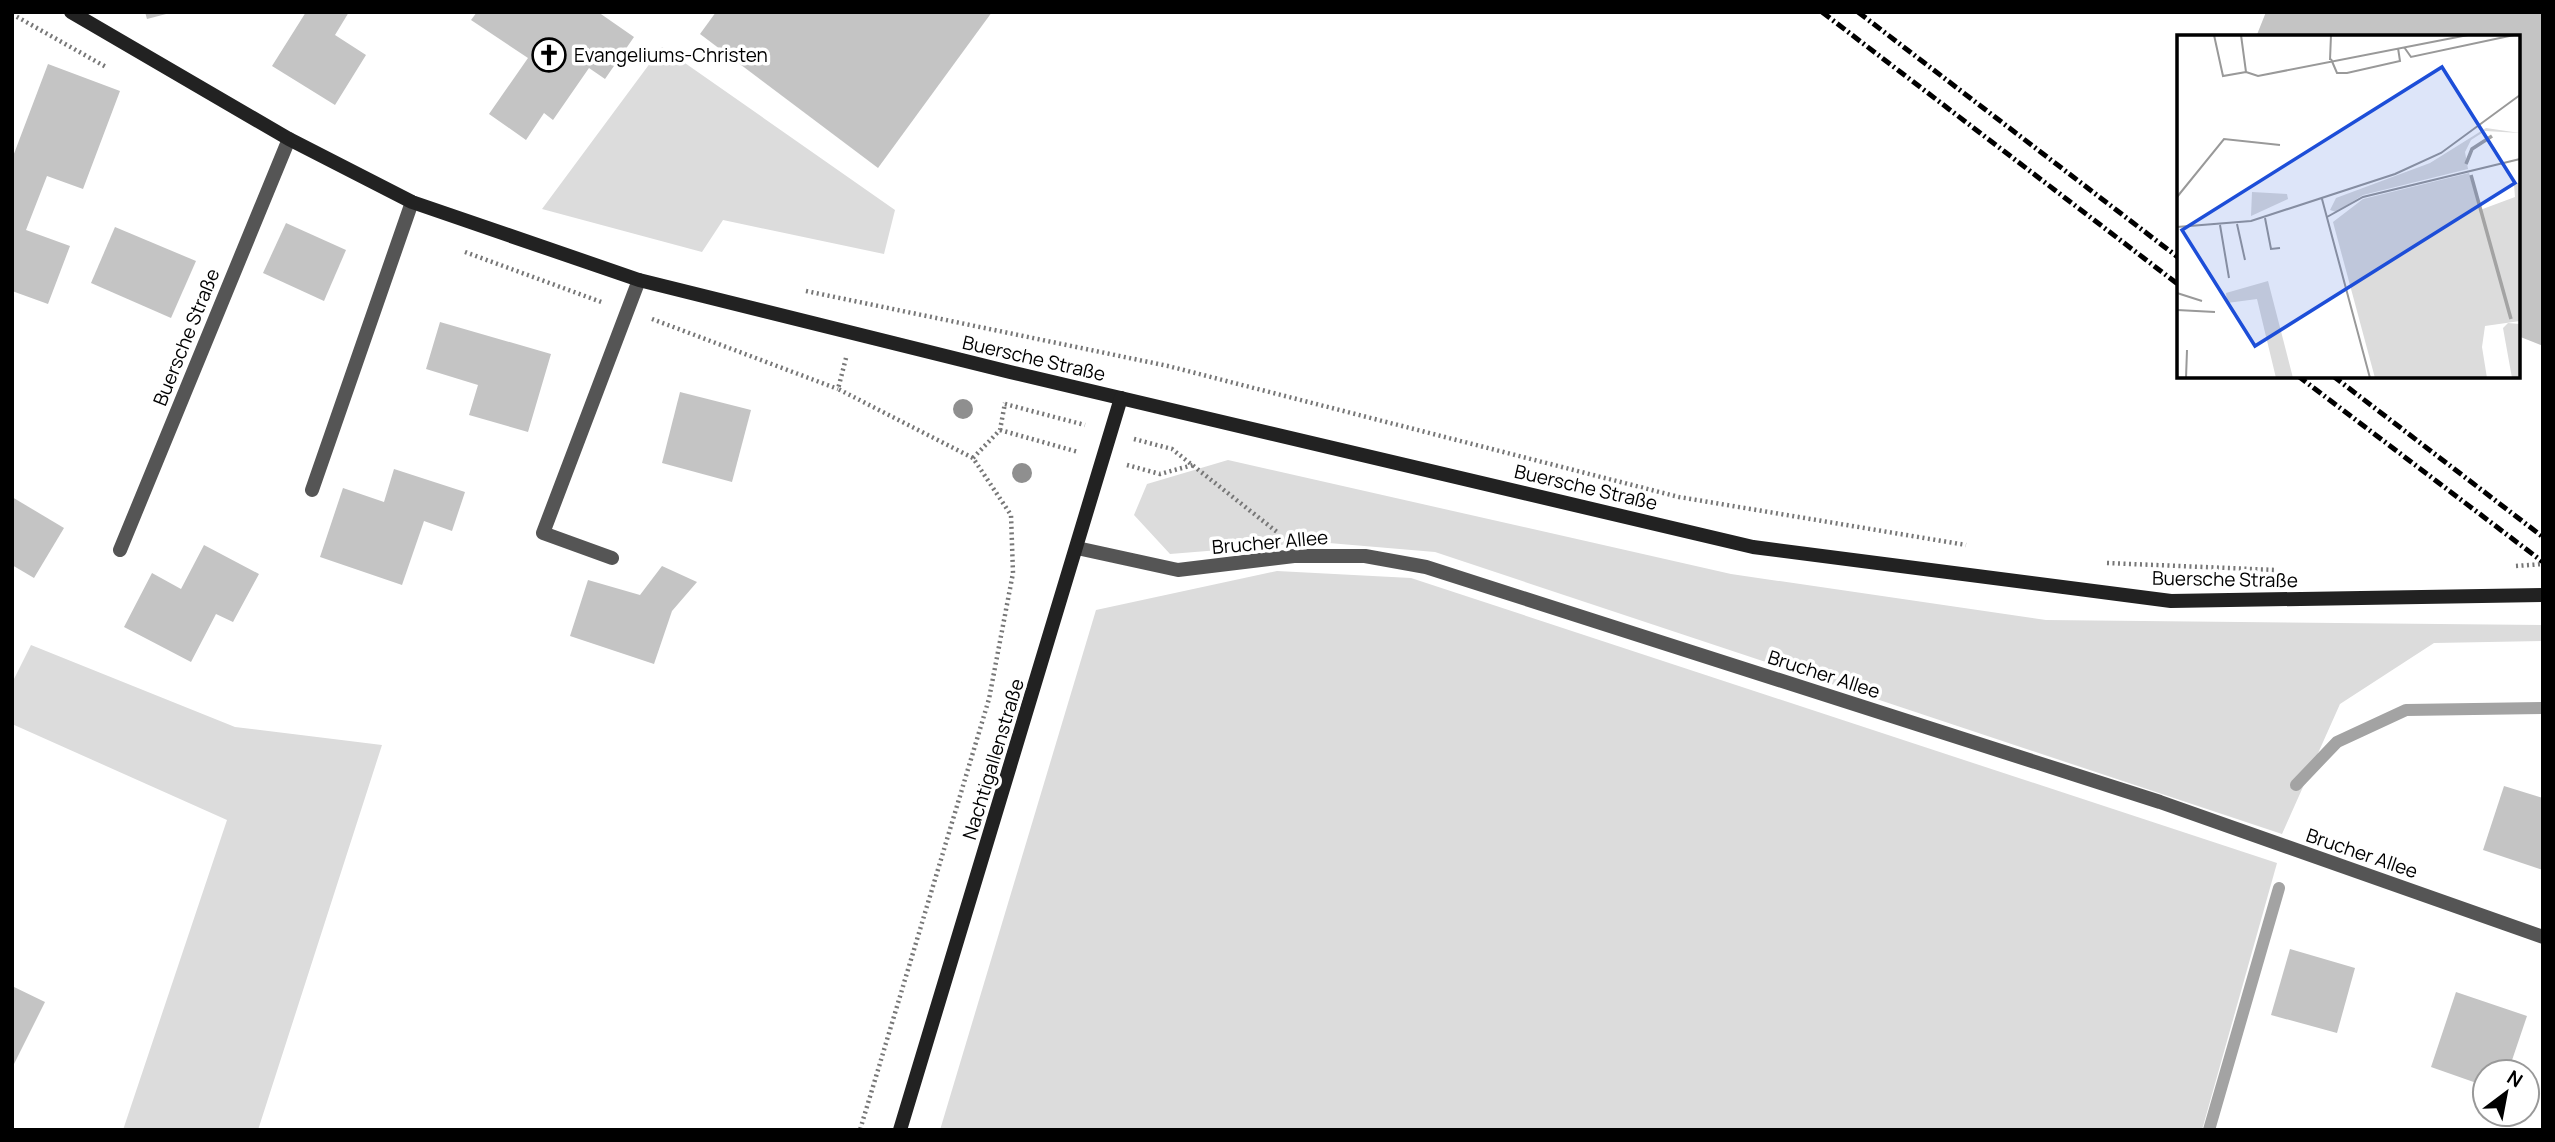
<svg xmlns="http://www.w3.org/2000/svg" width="2555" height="1142" viewBox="0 0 2555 1142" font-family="Manrope,sans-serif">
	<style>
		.green { fill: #dcdcdc }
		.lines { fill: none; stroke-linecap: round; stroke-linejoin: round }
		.stream { stroke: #a3a3a3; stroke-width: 12 }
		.building { fill: #c4c4c4 }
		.path { stroke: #777; stroke-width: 4.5; stroke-dasharray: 2 3.5; stroke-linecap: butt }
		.service { stroke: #555; stroke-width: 14 }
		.minor { stroke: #555; stroke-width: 14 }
		.secondary { stroke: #222; stroke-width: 14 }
		.rail { stroke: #000; stroke-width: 5; stroke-dasharray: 10 3.5 2 3.5; stroke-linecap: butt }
		.tree { fill: #8f8f8f }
		.labels { text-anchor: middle; stroke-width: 7; stroke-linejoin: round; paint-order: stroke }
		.poi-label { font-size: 19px; fill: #000; stroke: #fff; text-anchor: start }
		.street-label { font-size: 19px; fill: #000; stroke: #fff }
		.inset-river { fill: none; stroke: #a3a3a3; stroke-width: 3.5 }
		.inset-road { fill: none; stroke: #999; stroke-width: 2 }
		.view { fill: #1d4ed8; fill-opacity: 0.15; stroke: #1d4ed8; stroke-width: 3.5 }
		.inset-edge { fill: none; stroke: #000; stroke-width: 3.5 }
	</style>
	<rect width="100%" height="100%" fill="#fff"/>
	<g class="green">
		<path d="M662,47L895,210L884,254L723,220L702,252L542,209Z"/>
		<path d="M1228,460L1731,574L2046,620L2543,625V641L2434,643L2340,704L2282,834L1435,552L1317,542L1170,554L1134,515L1147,484Z"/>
		<path d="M1277,571L1411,578L2277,863L2202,1130H940L1096,610Z"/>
		<path d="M31,645L235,727L382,745L258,1130H123L227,820L12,724V683Z"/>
	</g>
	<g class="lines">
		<g class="stream">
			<path d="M2296,785L2337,742L2406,710L2543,708"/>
			<path d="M2209,1130L2279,888"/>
		</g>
	</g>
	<g class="building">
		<path d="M145,12H170V13L147,19Z"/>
		<path d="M306,12H349L335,35L366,55L335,105L272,66Z"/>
		<path d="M477,12H598L634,37L605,79L589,68L553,120L544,113L526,140L489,114L528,58L471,20Z"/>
		<path d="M716,12H992L878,168L700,34Z"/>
		<path d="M2266,12H2543V346L2518,336V37H2256Z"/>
		<path d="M48,64L120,91L83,189L47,176L26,230L70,246L48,304L12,291V159Z"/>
		<path d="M286,223L346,250L324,301L263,273Z"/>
		<path d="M115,227L196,261L171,318L91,283Z"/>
		<path d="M440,322L551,354L528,432L469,415L478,385L426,369Z"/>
		<path d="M680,392L751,410L732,482L662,463Z"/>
		<path d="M394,469L465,492L452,531L424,521L402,585L320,557L343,488L384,502Z"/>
		<path d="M12,497L64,528L34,578L12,565Z"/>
		<path d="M204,545L259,574L233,622L216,614L191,662L124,627L152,573L181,589Z"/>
		<path d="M662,566L697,582L672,611L654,664L570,636L588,580L640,595Z"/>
		<path d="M2504,786L2543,798V870L2483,850Z"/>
		<path d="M2290,949L2355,968L2337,1033L2271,1015Z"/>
		<path d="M12,986L45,1002L12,1068Z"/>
		<path d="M2456,992L2527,1016L2508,1072H2485V1086L2431,1067Z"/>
	</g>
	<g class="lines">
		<g class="path">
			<path d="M12,14L106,67"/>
			<path d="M465,252L604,303"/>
			<path d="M806,291L1168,366L1679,497L1966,545"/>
			<path d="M652,319L838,389"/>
			<path d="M846,358L838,389L973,458L1011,515L1013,573L989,699L860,1130"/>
			<path d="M1005,404L1085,425"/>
			<path d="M1000,430L1078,452"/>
			<path d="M1134,439L1172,449L1277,532"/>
			<path d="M973,458L1000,430L1005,403"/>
			<path d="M1127,465L1160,474L1193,465"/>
			<path d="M2107,563L2276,570"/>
			<path d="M2516,566L2543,564"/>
		</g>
		<g class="service">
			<path d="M312,490L412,202"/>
			<path d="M120,550L289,139"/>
			<path d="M612,558L543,533L639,280"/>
		</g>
		<path class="minor" d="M1077,548L1178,570L1294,556H1365L1426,567L2160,802L2543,937"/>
		<g class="secondary">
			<path d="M71,12L289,139L412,202L639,280L1010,372L1753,547L2171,601L2543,595"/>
			<path d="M900,1130L1121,398"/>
		</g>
		<g class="rail">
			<path d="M1822,12L2179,285"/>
			<path d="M1858,12L2179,258"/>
			<path d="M2298,376L2543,562"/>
			<path d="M2333,376L2543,537"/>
		</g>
	</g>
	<g class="tree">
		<circle cx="963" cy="409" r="10"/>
		<circle cx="1022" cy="473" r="10"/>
	</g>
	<defs>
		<symbol id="church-ring" viewBox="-11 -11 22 22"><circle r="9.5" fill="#fff" stroke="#000" stroke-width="1.5"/><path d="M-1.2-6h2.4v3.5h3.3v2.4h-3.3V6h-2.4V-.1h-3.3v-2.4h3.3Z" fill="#000"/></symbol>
	</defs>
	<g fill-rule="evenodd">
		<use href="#church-ring" x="530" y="36" width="38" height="38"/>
	</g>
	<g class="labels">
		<g class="poi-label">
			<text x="574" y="62">Evangeliums-Christen</text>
		</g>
		<g class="street-label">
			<text transform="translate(186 337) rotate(-68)" y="7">Buersche Straße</text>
			<text transform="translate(1034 358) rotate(13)" y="7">Buersche Straße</text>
			<text transform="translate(1586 487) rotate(13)" y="7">Buersche Straße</text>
			<text transform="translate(1270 542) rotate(-5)" y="7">Brucher Allee</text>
			<text transform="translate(2225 579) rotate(1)" y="7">Buersche Straße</text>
			<text transform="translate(1824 674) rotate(18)" y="7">Brucher Allee</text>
			<text transform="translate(993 759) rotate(-73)" y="7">Nachtigallenstraße</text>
			<text transform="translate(2362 853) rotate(19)" y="7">Brucher Allee</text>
		</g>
	</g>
	<g transform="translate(2177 35)">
		<rect width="343" height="343" fill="#fff"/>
		<path d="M309,93L343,98L308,96L294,105L288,117L291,134L186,160L159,177L153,175L159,163L253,128ZM292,138L303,175L338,162L337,149L343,147V286L308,291L305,312L310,343H198L156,187L186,164ZM75,157L110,159L111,164L74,181ZM91,246L116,343H99L80,264L50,268L49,258ZM331,288L343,289V343H335L326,293Z" fill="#dcdcdc"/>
		<path class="inset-river" d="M289,129L295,114L315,101M294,140L334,284"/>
		<path class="inset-road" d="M37,0L46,41L69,37M64,0L69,37M227,12L234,22L337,0M154,24L160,38H170L223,26L221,13M153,25L154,0M69,37L81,41L291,0M0,162L47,104L103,110M145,164L193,343M150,182L186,162L343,124M88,183L94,214L103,213M60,189L68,225M43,190L52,243M0,192L74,186L218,139L264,118L343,60M0,258L25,266M0,275L38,277M9,343L10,315"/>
		<path class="view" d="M265,32L338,148L78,311L5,195Z"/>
		<rect width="343" height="343" class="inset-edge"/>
	</g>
	<rect width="2555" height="1142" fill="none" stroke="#000000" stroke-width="28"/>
	<g transform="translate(2506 1093) rotate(32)"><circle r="33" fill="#ffffff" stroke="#999999" stroke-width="2"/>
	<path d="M0-5L12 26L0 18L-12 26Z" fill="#000000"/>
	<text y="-10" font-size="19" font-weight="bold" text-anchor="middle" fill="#000000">N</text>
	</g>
</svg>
